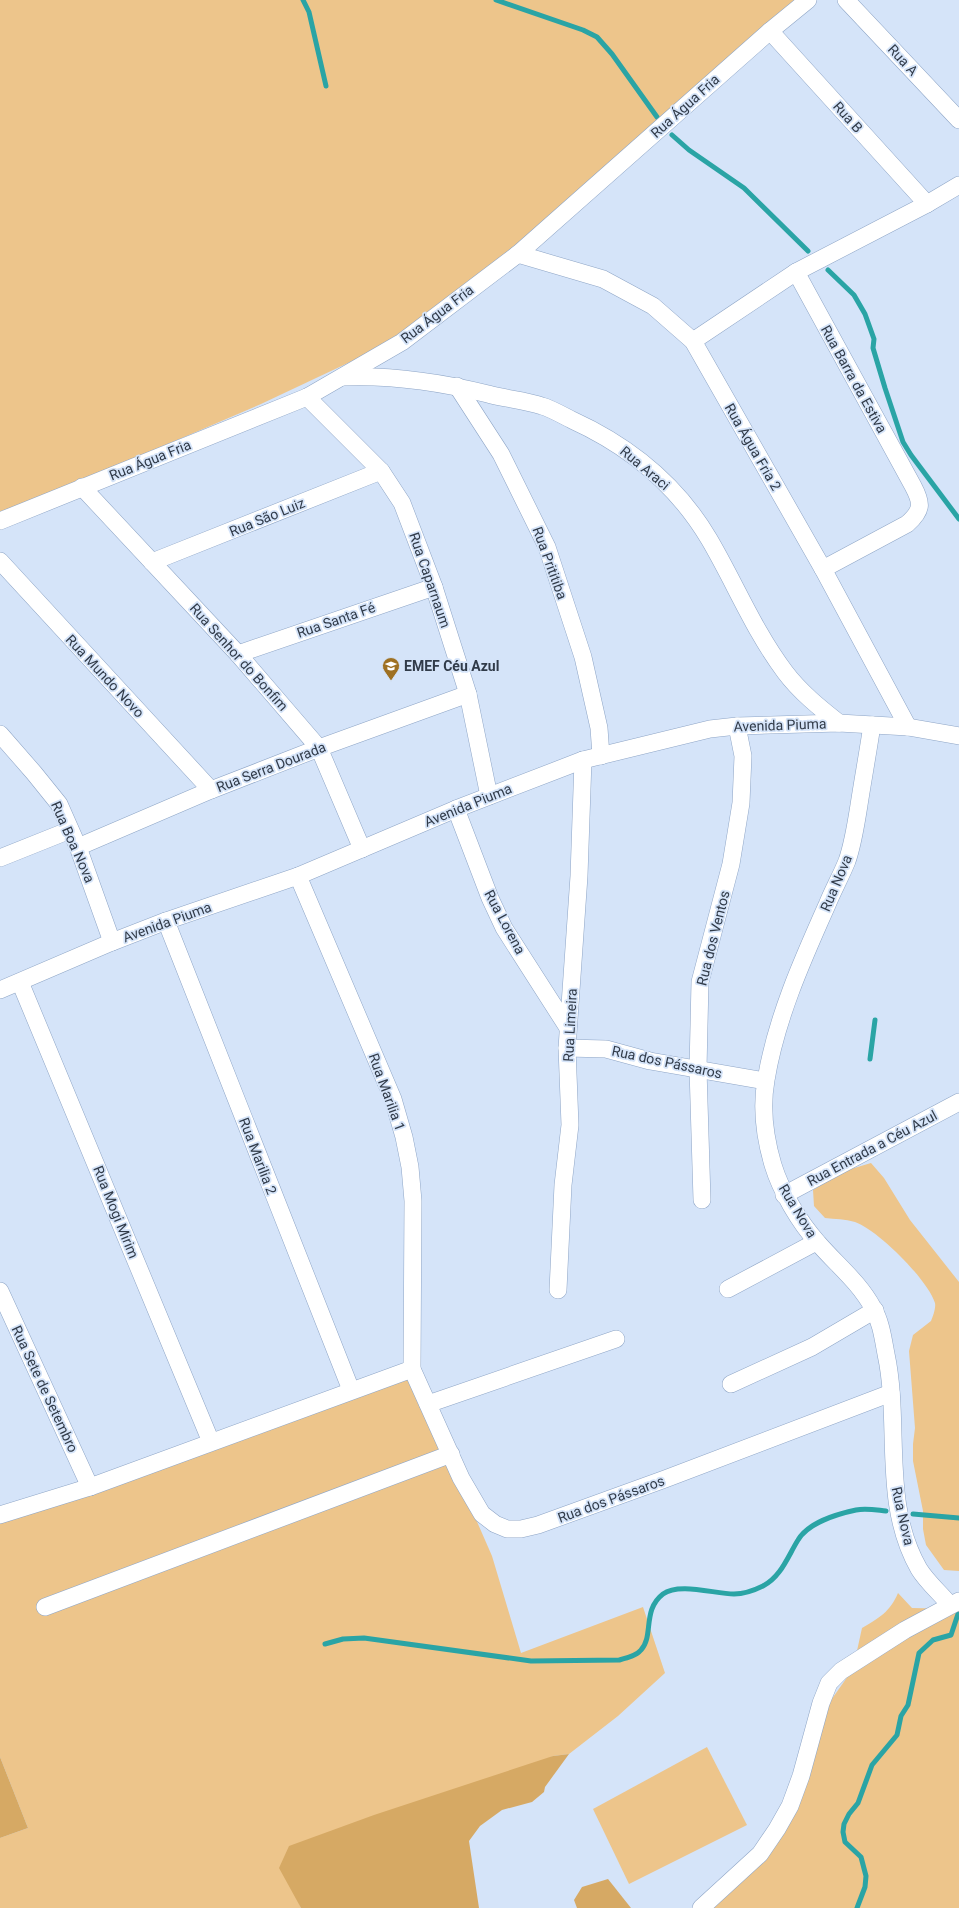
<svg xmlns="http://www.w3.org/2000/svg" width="959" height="1908" viewBox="0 0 959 1908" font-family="Roboto,sans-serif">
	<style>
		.green { fill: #edc58b }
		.forest { fill: #d6a964 }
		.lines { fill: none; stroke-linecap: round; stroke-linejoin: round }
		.stream { stroke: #2aa4a5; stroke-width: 5 }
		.street-casing { stroke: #8ea5c6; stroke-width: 18 }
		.street { stroke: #fff; stroke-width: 17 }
		.labels { text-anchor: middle; stroke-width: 3.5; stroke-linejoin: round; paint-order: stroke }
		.street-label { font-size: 14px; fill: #313b49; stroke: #d5e4f9 }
		.poi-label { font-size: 14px; font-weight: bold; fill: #313b49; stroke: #d5e4f9; text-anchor: start }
	</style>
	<rect width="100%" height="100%" fill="#d5e4f9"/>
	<g class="green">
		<path d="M0,0H802L603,179L384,346L261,404L0,516Z"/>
		<path d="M871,1163L884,1178L910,1220L959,1282V1571L944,1570L926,1545L923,1529V1511L913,1461V1444L915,1428L909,1351L913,1335L931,1321C933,1316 936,1308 935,1303C928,1280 878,1230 855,1222C845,1219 835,1219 825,1218L814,1206L813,1190L841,1172Z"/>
		<path d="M409,1366L492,1556L521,1653L643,1607L665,1673L618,1716L569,1754L553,1756L297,1899L301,1908H0V1838L28,1828L0,1757V1508L204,1443Z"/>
		<path d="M898,1593L912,1608L959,1609V1908H708L764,1856L789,1825L799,1769L824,1710L853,1669L862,1628C879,1618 890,1612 898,1593Z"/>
		<path d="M707,1747L747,1825L629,1884L593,1809Z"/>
	</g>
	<g class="forest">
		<path d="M569,1754L545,1787L544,1792L532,1802L502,1810L480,1826L469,1841L479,1908H301L279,1868L289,1846L374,1815L553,1756Z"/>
		<path d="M0,1757L28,1828L0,1838Z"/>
		<path d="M608,1879L631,1908H577L574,1900L582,1887Z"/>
	</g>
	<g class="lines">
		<g class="stream">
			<path d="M303,0L309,12L326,86"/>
			<path d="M496,0L583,30L597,37L612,54L657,117"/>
			<path d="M672,135L689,150L744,188L808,251"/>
			<path d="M828,270L854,295L865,314L874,339L873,348L885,388L903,442L911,455L959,519"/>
			<path d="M870,1059L875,1020"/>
			<path d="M913,1514L959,1518"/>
			<path d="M325,1644L343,1639L364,1638L531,1661L619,1660C627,1658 636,1656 641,1650C654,1636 642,1610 663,1594C679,1582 715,1594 734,1594C743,1594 755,1590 763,1586C781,1577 788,1556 798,1540C808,1523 837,1514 856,1510C866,1508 876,1510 886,1511"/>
			<path d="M857,1908L865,1887L866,1876L861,1857L845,1842L843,1832L844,1824L849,1814L858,1803L872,1765L897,1735L901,1716L908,1705L919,1653L933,1640L951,1635L958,1614"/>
		</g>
		<defs>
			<g id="street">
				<path d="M846,0L959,120"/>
				<path d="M770,31L927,204"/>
				<path d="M518,254L603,279L653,306L693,341L823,569L908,727"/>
				<path d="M796,272L913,486C922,503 923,510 907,524L823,569"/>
				<path d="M693,341L796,272L927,204L959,185"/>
				<path d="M343,377C393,375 440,382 488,394C506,399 525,400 542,406C552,409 562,415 572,420C629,446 677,485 709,539C735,583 754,631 785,672C800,692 820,708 839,723"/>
				<path d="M457,386L501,454L547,547L583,657L599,728L601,756"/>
				<path d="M307,397L381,471L402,503L434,587L468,694L489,796"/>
				<path d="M82,487L238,654L319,748L362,849"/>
				<path d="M0,521L307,397L402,342L518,254L770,31L808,0"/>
				<path d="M0,561L211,790"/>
				<path d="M152,562L381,471"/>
				<path d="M238,654L434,587"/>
				<path d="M872,725C868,752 863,779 859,805C856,824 853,844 847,861C841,876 833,890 827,905C802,961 776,1019 766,1080C761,1108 765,1138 773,1165C781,1191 799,1222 818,1243C837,1265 859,1282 873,1308C881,1322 883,1338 886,1354C901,1424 881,1503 919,1569C927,1582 940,1593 950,1605"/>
				<path d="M0,734L34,773L59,804L78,847L112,942"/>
				<path d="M456,809L490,898L504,928L568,1028"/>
				<path d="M78,847L211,790L319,748L468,694"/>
				<path d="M0,858L70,830"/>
				<path d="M298,876L393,1099L404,1137L410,1167L413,1201L412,1369L461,1478L482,1514L495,1524L507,1529H521L538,1525L665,1479L891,1393"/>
				<path d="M166,921L351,1390"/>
				<path d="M20,982L211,1442"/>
				<path d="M0,990L112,942L166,921L298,876L456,809L583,760L710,729L737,726L839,723L908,727L959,736"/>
				<path d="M567,1048L606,1049L650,1061L765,1081"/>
				<path d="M784,1195L959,1102"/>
				<path d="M702,1200L698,1069L700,982L731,864L741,803L743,756L737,726"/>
				<path d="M728,1289L816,1242"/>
				<path d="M558,1290L563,1185L570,1125L567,1048L579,876L583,760"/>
				<path d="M0,1291L90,1487"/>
				<path d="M731,1384L812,1347L875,1310"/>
				<path d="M428,1404L616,1339"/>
				<path d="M0,1515L90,1487L412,1369"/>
				<path d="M45,1607L451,1454"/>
				<path d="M701,1908L760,1854L777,1829L790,1806L801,1776L821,1703L829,1683L841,1671L905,1630L959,1601"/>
			</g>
		</defs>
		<use href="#street" class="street-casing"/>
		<use href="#street" class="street"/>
	</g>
	<defs>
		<symbol id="school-pin" viewBox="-11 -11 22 30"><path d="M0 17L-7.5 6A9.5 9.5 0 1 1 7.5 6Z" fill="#9e7022" stroke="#d5e4f9"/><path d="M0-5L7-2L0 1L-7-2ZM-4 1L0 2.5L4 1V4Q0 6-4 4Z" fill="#fff"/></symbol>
	</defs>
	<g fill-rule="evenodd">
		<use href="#school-pin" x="381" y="656" width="20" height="27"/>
	</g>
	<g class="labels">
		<g class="street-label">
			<text transform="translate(903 60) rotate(47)" y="5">Rua A</text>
			<text transform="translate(685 106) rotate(-42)" y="5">Rua Água Fria</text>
			<text transform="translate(848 117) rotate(48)" y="5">Rua B</text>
			<text transform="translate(437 314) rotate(-37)" y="5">Rua Água Fria</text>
			<text transform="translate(854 379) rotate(61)" y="5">Rua Barra da Estiva</text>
			<text transform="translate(753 447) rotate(60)" y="5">Rua Água Fria 2</text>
			<text transform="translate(150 460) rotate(-22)" y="5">Rua Água Fria</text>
			<text transform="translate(645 468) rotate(40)" y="5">Rua Araci</text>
			<text transform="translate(267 517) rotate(-22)" y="5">Rua São Luiz</text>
			<text transform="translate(550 563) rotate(70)" y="5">Rua Prititiba</text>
			<text transform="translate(430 580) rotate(71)" y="5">Rua Caparnaum</text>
			<text transform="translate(336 620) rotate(-19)" y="5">Rua Santa Fé</text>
			<text transform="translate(239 657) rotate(48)" y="5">Rua Senhor do Bonfim</text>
			<text transform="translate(105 676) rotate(47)" y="5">Rua Mundo Novo</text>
			<text transform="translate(780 725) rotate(-2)" y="5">Avenida Piuma</text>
			<text transform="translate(271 767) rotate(-21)" y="5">Rua Serra Dourada</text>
			<text transform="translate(468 805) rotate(-22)" y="5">Avenida Piuma</text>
			<text transform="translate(73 842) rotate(66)" y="5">Rua Boa Nova</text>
			<text transform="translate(836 883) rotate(-67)" y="5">Rua Nova</text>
			<text transform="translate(167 922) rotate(-20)" y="5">Avenida Piuma</text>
			<text transform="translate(505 922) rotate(62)" y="5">Rua Lorena</text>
			<text transform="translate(713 938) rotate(-76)" y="5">Rua dos Ventos</text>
			<text transform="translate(570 1025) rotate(-87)" y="5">Rua Limeira</text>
			<text transform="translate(667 1062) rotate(12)" y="5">Rua dos Pássaros</text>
			<text transform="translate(387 1092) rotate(70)" y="5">Rua Marilia 1</text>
			<text transform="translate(872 1148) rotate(-28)" y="5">Rua Entrada a Céu Azul</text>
			<text transform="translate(258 1156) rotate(69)" y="5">Rua Marilia 2</text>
			<text transform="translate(798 1211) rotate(59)" y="5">Rua Nova</text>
			<text transform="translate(116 1212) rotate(68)" y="5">Rua Mogi Mirim</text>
			<text transform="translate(45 1389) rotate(65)" y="5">Rua Sete de Setembro</text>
			<text transform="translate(611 1499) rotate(-20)" y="5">Rua dos Pássaros</text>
			<text transform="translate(903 1516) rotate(77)" y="5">Rua Nova</text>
		</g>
		<g class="poi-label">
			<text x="404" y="671">EMEF Céu Azul</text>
		</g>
	</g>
</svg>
